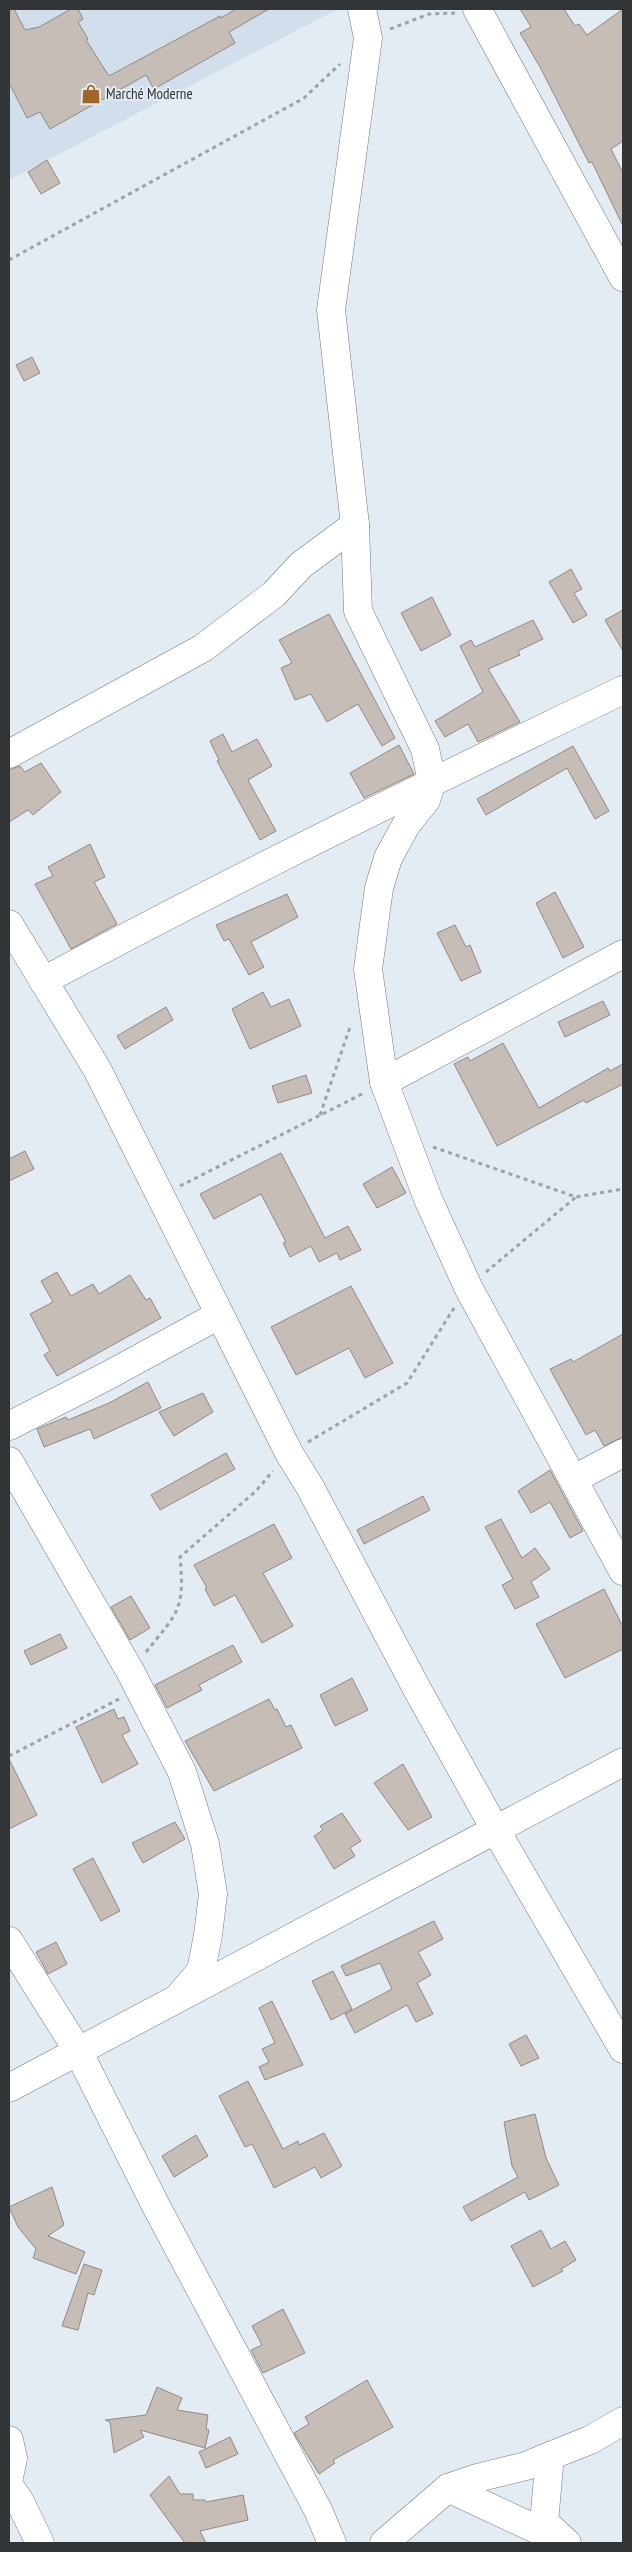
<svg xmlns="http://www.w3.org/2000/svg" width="632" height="2552" viewBox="0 0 632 2552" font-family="'PT Sans Narrow',sans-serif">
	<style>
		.built { fill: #d1dfec }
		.building { fill: #c5bdb6; stroke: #918982 }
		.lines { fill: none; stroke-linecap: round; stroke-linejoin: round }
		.minor-casing { stroke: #737a81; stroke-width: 29 }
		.path { stroke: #9ca2a8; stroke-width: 3; stroke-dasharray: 4 4; stroke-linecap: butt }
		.minor { stroke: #fff; stroke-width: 28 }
		.labels { text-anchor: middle; stroke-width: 4; stroke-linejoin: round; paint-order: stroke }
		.poi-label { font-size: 15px; fill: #323538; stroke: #e3ebf3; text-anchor: start }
	</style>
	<rect width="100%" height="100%" fill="#e3ebf3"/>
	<path class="built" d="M9,9H338L9,180Z"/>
	<g class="building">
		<path d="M9,9H14L25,30L39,27L71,9H78L83,19L78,22L88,39L86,40L109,76L220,16L221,18L236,9H269L229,32L235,43L154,89L146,75L50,129L40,112L27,118L9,83Z"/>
		<path d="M520,9H564L575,26L579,24L587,35L623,9V141L611,149L623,173V226L592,162L589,163L540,67L520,33L531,27Z"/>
		<path d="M47,160L60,183L41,194L28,172Z"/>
		<path d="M32,357L40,373L24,381L16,365Z"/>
		<path d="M571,569L582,589L574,593L587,615L573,623L549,582Z"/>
		<path d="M432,597L451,635L421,651L401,613Z"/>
		<path d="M623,610V651L605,620Z"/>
		<path d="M329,614L395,738L382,746L358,704L327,722L311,694L295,700L281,668L292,663L279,640Z"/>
		<path d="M533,620L543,639L518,651L520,655L488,669L520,722L478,742L468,724L445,737L435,721L483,692L460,646L471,640L475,647Z"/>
		<path d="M223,734L232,752L257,739L272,766L248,780L276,831L260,840L217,761L219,760L210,741Z"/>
		<path d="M399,745L414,774L364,798L350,773Z"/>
		<path d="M573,746L609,811L595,819L567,768L486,815L477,799Z"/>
		<path d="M41,763L61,792L33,815L28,810L9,822V770L20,766L25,772Z"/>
		<path d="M90,844L105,877L94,882L117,924L71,949L35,884L53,876L48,867Z"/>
		<path d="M555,892L584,947L563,958L536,903Z"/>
		<path d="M287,894L298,917L251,942L264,967L249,975L229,939L224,941L216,925Z"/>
		<path d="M455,925L466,947L470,945L481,972L461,981L437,933Z"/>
		<path d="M263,992L271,1007L289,999L301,1026L250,1049L232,1009Z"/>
		<path d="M603,1001L610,1015L565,1037L558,1022Z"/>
		<path d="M166,1007L173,1020L125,1049L117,1036Z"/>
		<path d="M503,1043L539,1108L608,1068L610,1071L623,1064V1084L586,1103L584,1100L497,1146L454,1064L468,1057L470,1061Z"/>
		<path d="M306,1075L312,1093L278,1103L272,1086Z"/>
		<path d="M25,1151L34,1169L9,1181V1159Z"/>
		<path d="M281,1153L325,1238L348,1226L361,1250L340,1260L337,1253L319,1262L311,1246L290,1257L283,1243L286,1242L261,1194L214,1219L200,1194Z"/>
		<path d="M392,1167L406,1193L377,1208L363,1184Z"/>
		<path d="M57,1272L71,1296L93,1284L99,1294L130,1275L146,1300L150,1298L161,1318L57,1376L44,1355L50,1351L30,1314L53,1302L41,1281Z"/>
		<path d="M351,1286L393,1363L365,1378L349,1348L296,1375L271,1327Z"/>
		<path d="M623,1334V1437L604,1446L595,1430L586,1435L550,1369L571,1359L573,1362Z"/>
		<path d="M148,1382L161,1408L94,1439L90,1429L44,1447L37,1429L66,1417L68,1420L109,1403Z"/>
		<path d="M203,1393L213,1412L174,1436L159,1412Z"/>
		<path d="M226,1453L235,1469L160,1510L151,1495Z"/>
		<path d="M550,1470L583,1531L570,1538L550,1502L531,1513L518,1491Z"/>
		<path d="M423,1496L430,1510L364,1544L357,1530Z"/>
		<path d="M501,1519L522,1558L535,1548L550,1569L531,1582L539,1597L515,1609L502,1585L513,1579L485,1527Z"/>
		<path d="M274,1524L292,1558L263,1573L293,1626L262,1643L235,1595L214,1606L205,1589L207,1588L194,1565Z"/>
		<path d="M604,1589L623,1627V1649L565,1678L536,1624Z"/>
		<path d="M131,1596L150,1628L130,1640L111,1607Z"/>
		<path d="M60,1634L67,1648L31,1665L24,1651Z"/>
		<path d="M233,1645L242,1662L199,1685L202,1690L167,1708L155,1685Z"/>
		<path d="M352,1678L368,1710L335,1726L320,1695Z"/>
		<path d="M269,1699L275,1710L277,1709L286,1727L291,1725L302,1748L214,1791L185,1741Z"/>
		<path d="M114,1709L118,1719L124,1717L130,1731L122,1735L138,1764L102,1783L76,1727Z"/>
		<path d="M9,1759L37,1815L9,1829Z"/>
		<path d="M403,1764L432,1817L408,1830L374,1783Z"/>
		<path d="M342,1813L361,1841L350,1848L355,1856L334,1869L314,1836L323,1830L320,1826Z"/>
		<path d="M175,1822L185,1839L143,1863L132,1843Z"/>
		<path d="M93,1858L120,1911L101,1921L73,1869Z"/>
		<path d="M434,1921L443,1939L418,1952L431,1975L417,1983L433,2014L416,2022L407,2005L355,2033L345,2014L392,1989L380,1963L346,1976L341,1966Z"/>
		<path d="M56,1942L67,1964L48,1974L36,1952Z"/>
		<path d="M333,1971L352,2009L331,2020L312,1981Z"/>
		<path d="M272,2001L303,2065L265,2080L259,2067L269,2062L262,2049L275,2043L259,2008Z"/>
		<path d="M526,2035L539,2058L521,2066L509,2044Z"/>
		<path d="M248,2081L283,2149L298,2141L299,2145L324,2133L342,2166L321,2178L315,2167L274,2188L252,2144L245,2147L219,2096Z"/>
		<path d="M535,2114L546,2158L559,2185L529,2200L525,2192L471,2221L463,2207L518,2177L512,2166L504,2122Z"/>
		<path d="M196,2135L208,2156L174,2177L162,2156Z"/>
		<path d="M52,2187L64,2225L48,2236L85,2252L76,2274L33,2258L36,2249L18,2227L9,2207Z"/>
		<path d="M541,2230L551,2249L565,2241L576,2260L561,2269L563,2271L533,2287L511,2246Z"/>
		<path d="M84,2264L102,2270L94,2295L88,2293L78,2330L62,2326Z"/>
		<path d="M283,2309L305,2353L263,2373L251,2350L262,2345L252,2326Z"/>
		<path d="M367,2380L393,2427L333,2460L335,2463L319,2474L294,2433L309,2424L305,2417Z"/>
		<path d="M157,2387L182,2398L177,2410L208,2415L206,2429L209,2430L205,2448L140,2430L144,2437L114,2453L110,2422L105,2420L146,2415Z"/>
		<path d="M230,2437L238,2454L206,2468L199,2452Z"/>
		<path d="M169,2476L180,2494H193V2500H205L206,2502L243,2495L248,2520L200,2531L206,2543H185L150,2495Z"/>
	</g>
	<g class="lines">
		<defs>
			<g id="minor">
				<path d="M362,9L368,38L331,310L355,525L358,611L425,749L432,781L426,800L406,825L388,858L379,888L368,969L384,1082L428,1199L468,1287L623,1571"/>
				<path d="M477,9L623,277"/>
				<path d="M9,754L203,648L274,594L301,565L355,525"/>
				<path d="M9,924L97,1069L289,1453L310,1487L417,1689L495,1829L623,2049"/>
				<path d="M43,981C234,879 428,783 623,690"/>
				<path d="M384,1082L623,954"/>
				<path d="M9,1426L107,1376L219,1315"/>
				<path d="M9,1461L130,1671L182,1772L205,1844L213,1894L208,1935L201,1971L181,1994"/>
				<path d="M574,1479L623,1453"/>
				<path d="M9,1941L78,2051L156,2206L318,2510L332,2543"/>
				<path d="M9,2088L623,1762"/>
				<path d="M9,2440L13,2458L9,2477"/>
				<path d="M9,2486L19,2500L40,2543"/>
				<path d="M448,2488L538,2530"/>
				<path d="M384,2543L448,2488L477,2478L526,2466L550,2456"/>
				<path d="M567,2543L544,2522L550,2456L590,2440L623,2421"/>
			</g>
		</defs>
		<use href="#minor" class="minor-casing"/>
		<g class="path">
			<path d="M390,29L429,14L455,13"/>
			<path d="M9,260L304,98L340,64"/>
			<path d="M320,1115L351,1024"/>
			<path d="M433,1147L576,1197L623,1189"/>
			<path d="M180,1186L364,1093"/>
			<path d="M486,1272L576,1197"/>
			<path d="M308,1442L407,1383L454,1308"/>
			<path d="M146,1652C178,1612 185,1610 180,1557L256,1491L273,1471"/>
			<path d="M9,1756L119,1699"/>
		</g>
		<use href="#minor" class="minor"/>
	</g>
	<defs>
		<symbol id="shop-bare" viewBox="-9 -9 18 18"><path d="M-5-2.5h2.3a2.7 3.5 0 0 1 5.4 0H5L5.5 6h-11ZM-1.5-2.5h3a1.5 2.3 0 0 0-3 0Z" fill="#a26529" stroke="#e3ebf3" stroke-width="2.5" paint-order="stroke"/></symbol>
	</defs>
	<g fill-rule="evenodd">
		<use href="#shop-bare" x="77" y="80" width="28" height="28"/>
	</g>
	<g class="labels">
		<g class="poi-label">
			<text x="106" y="99">Marché Moderne</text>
		</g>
	</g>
	<rect width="632" height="2552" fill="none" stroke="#323538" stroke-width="20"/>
</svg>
